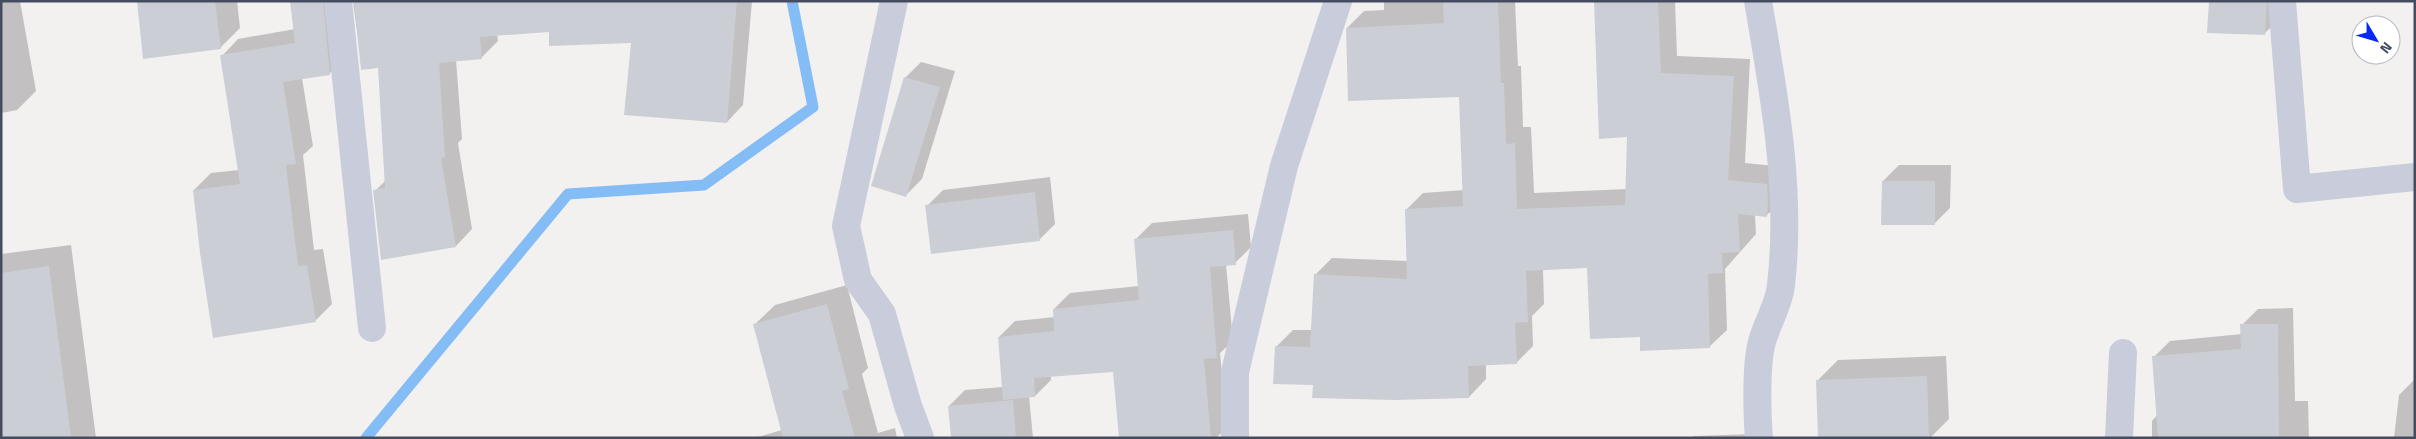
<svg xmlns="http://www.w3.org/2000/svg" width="2416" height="439" viewBox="0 0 2416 439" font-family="'Titillium Web',sans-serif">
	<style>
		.shadow { fill: #0003 }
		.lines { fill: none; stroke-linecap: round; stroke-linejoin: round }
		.stream { stroke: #84bcf5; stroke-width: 11 }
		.building { fill: #ccced6 }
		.minor { stroke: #c9cddb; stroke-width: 28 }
		.tertiary { stroke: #c9cddb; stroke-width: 28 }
	</style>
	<rect width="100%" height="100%" fill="#f3f1f0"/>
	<g class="shadow">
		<path d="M1,1H20L36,91L17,110L1,113Z"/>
		<path d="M138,1H237L240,28L220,48Z"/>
		<path d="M291,1H341L346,57L329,74L302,78L313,146L303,155L314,250L323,249L332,304L315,321L194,190L211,173L239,170L222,56L238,39L295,29Z"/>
		<path d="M353,1H752L743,105L727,122L632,42L550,31L497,34L498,41L481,58L456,60L462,139L458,143L472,229L456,246L375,191L386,180L379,66L362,69Z"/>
		<path d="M1384,1H1540L1515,2L1518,66H1521L1523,127H1531L1534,193L1627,189L1628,136L1595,1H1675L1677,56L1750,59L1745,163L1784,167L1783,199L1766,216L1755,215L1756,234L1725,269L1727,330L1709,347L1641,336L1588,267L1543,269L1544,304L1532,316L1533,346L1516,363L1486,364V379L1469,397L1314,384L1276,347L1293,330H1313L1315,275L1332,258L1408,261L1406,210L1423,193L1464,190L1460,95L1347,28L1364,11L1384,10Z"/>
		<path d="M2210,1H2281L2280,18L2264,34Z"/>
		<path d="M921,62L955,71L922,179L906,195L905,78Z"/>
		<path d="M1899,165H1951L1950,208L1934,224L1883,181Z"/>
		<path d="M1050,177L1055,224L1039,240L927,206L943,190Z"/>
		<path d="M1248,214L1251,247L1235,263L1226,264L1233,341L1220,353L1227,427L1216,438H1120L1115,370L1051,376V380L1035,396H1029L1033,438H952L949,406L965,390L1003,387L999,337L1015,321L1055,317L1054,309L1070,293L1139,286L1136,239L1152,223Z"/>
		<path d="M71,245L96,438H1V254Z"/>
		<path d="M847,285L868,368L862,374L878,433L895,428L897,438H754L782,430L754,325L775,305Z"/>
		<path d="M2293,308L2295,401H2308L2309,438H2152V421L2158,414L2154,357L2170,341L2242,334V325L2258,309Z"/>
		<path d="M1946,356L1949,419L1930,438H1819L1818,380L1838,360Z"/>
		<path d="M2415,379V438H2394L2399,395Z"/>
		<path d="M1755,434V438H1692L1694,436Z"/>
	</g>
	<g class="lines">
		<path class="stream" d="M366,438L568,194L704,185L813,107L792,1"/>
	</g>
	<g class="building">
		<path d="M137,1H215L221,49L143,59Z"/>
		<path d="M290,1H323L330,75L283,82L296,164L286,165L298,266L307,265L316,322L213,338L200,253L193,190L240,184L220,55L295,43Z"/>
		<path d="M354,1H737L727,123L624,115L631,43L549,46V32L480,37L482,59L439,63L445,157L441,158L456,247L381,260L373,190L385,188L378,68L361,70Z"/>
		<path d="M1443,1H1498L1501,83H1504L1506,144L1515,143L1517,209L1625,205L1627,137L1599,139L1594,1H1658L1661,73L1734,76L1728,180L1767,184L1768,202L1767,217L1738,214L1740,252L1722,253L1723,273L1708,274L1710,348L1640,351V337L1590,339L1587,268L1526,271L1528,322L1515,323L1517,364L1468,366L1469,398L1395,400L1312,398L1313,385L1273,384L1275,346L1310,347L1314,274L1407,279L1405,209L1463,206L1459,97L1348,101L1346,28L1444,23Z"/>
		<path d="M2209,1H2267L2265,35L2207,33Z"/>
		<path d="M904,77L940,87L906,197L871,186Z"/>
		<path d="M1882,181H1935V225H1881Z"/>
		<path d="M1035,192L1040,241L931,254L925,205Z"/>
		<path d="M1233,230L1236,265L1210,267L1217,358L1204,359L1211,438H1119L1113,372L1034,378L1035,397L1003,400L998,337L1054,331L1053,309L1139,300L1134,239Z"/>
		<path d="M49,266L71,438H1V273Z"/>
		<path d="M827,304L849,389L842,391L855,438H783L753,324Z"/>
		<path d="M2240,324H2278L2279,438H2158L2152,356L2241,349Z"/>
		<path d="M1927,376L1929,438H1818L1816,380Z"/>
		<path d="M1013,400L1016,438H951L948,406Z"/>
	</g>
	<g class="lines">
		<g class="minor">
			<path d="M338,1L372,328"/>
			<path d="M1758,1C1774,95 1792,190 1781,285C1779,306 1765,326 1761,346C1756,368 1757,415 1759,438"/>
			<path d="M2282,1L2297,189L2415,177"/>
			<path d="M1235,438V372L1284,166L1338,1"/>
			<path d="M2119,438L2123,353"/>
		</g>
		<path class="tertiary" d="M894,1L846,226L858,280L882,314L908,406L920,438"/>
	</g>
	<rect width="2416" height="439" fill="none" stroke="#464c60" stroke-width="5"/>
	<g transform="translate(2376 40) rotate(128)"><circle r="24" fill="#ffffff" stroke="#b5b7bf"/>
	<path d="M0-4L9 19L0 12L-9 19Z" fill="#0729f6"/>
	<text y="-8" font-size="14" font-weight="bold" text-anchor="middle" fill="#464c60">N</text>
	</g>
</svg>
